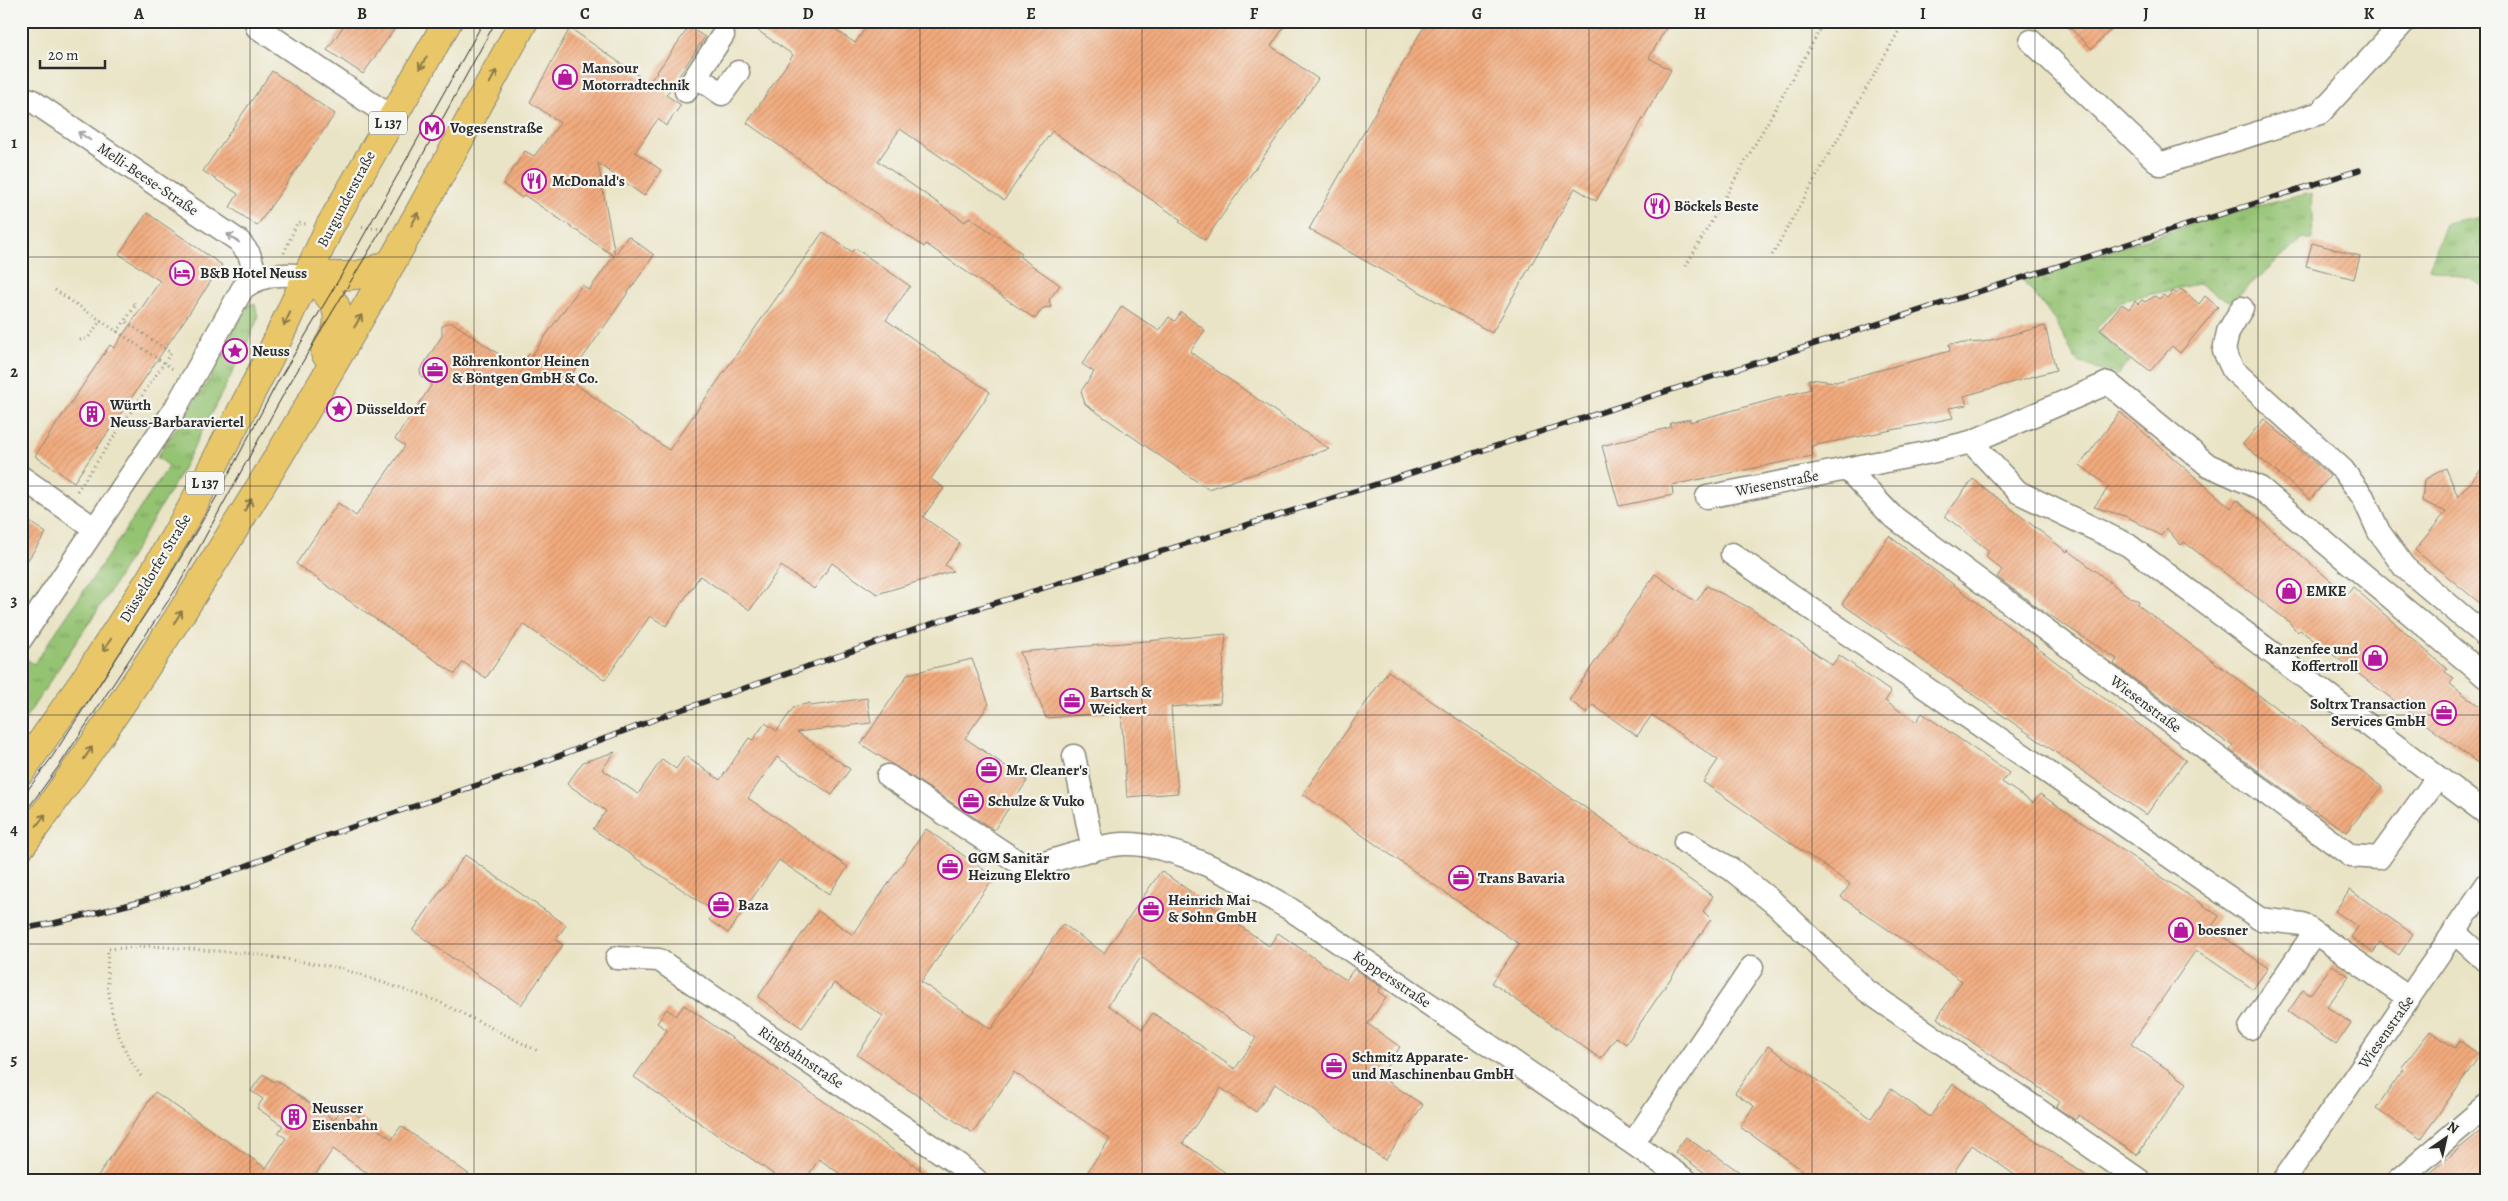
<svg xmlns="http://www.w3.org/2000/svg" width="2508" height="1201" viewBox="0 0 2508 1201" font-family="Alegreya,serif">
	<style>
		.grass { fill: url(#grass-tufts); stroke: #60774e }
		.building { fill: url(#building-hatch); fill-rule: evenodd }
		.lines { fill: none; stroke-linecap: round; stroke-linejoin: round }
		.minor-casing { stroke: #8a8878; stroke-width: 25 }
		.major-casing { stroke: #8a8878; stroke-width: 30 }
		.path { stroke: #8a8878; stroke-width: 3; stroke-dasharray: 1 4; stroke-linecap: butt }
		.minor { stroke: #fff; stroke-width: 22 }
		.major { stroke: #e9c769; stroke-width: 28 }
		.tram { stroke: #2b2b2b; stroke-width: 1 }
		.rail-casing { stroke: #2b2b2b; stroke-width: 5.5 }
		.rail { stroke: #f6f6f2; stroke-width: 4; stroke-dasharray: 11; stroke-linecap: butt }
		.oneway { stroke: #8a794a }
		.oneway2 { stroke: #a0a0a0 }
		.grid { fill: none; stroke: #2b2b2b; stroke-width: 1; stroke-opacity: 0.55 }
		.labels { text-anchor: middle; stroke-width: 4.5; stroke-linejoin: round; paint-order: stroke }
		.shield { fill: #f6f6f2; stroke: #686867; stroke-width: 1 }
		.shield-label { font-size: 14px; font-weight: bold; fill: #2b2b2b }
		.poi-label { font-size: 15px; font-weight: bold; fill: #2b2b2b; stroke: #f6f6f2; text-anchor: start }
		.street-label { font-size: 15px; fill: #2b2b2b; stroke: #f6f6f2 }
		.neatline { fill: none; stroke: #2b2b2b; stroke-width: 2 }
		.grid-label { font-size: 16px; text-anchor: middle; font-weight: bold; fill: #2b2b2b }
	</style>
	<defs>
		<pattern id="grass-tufts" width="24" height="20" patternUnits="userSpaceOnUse" patternTransform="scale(1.25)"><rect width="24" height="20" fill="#94c372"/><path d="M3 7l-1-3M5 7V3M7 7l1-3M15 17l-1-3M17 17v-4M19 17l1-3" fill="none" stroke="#799f5e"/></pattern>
		<pattern id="building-hatch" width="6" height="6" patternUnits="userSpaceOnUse" patternTransform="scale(1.25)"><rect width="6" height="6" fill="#f1aa7d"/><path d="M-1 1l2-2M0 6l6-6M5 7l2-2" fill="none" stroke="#cf926c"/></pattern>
	</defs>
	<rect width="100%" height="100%" fill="#f6f6f2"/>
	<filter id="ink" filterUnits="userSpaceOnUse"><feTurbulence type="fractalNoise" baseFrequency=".02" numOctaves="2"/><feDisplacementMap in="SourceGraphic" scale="10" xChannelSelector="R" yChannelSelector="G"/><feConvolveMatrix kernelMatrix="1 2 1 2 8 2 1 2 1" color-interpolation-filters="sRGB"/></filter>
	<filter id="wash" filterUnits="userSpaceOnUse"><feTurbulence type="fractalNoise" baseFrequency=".0096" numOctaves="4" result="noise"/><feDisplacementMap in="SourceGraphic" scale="20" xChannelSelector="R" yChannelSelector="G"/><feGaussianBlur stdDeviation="1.12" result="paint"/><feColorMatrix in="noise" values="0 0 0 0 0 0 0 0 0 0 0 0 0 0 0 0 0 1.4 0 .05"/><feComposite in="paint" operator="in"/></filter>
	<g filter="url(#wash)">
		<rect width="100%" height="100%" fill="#eae4c6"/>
		<g class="grass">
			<path d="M2311,193L2313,240L2302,238L2231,302L2198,284L2121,301L2096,329L2130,360L2118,375L2077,362L2055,320L2022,279L2211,218Z"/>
			<path d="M2482,217L2487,225V288L2471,279L2429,269L2446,224Z"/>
			<path d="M249,304H255L258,318L244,350L179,476L112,588L21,725V656L34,664L169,466L157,457L211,377L233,330Z"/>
		</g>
		<g id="blocks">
			<g class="building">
				<path d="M347,21H400L363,74L327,50Z"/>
				<path d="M744,21H823L855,43L870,21H1288L1271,46L1318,79L1205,240L1179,222L1181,220L1052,131L1004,200L900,129L878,161L965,222L969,217L1022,253L1020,257L1060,285L1049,300L1051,307L1043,308L1035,319L926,244L924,247L747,123L793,55Z"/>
				<path d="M1427,21H1670L1649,58L1671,70L1596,201L1575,188L1492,333L1309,229Z"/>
				<path d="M2063,21H2119L2092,49Z"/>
				<path d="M689,27L705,37L666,95L681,105L666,126L658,119L635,152L661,170L644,196L598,163L615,255L628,236L654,255L568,379L669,450L823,232L852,252L855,248L910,286L886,320L990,392L931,479L944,488L923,517L960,543L945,565L953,571L877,594L832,563L814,589L781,566L750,610L700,576L666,626L650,616L605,680L523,624L486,678L463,662L455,674L296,564L338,503L356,516L405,446L395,439L431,386V384L421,376L420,370L442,336V326L448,323H453L519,368L530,353L532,355L582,285L589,290L614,256L524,195L522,198L503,184L525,151L534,156L560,123L530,102L570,28L649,83Z"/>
				<path d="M272,71L335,114L257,226L230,207L238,194L203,171Z"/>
				<path d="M147,213L222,265L74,482L35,456L110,345L114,348L160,281L119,254Z"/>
				<path d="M2312,243L2360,256L2354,279L2306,266Z"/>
				<path d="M2181,289L2199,304L2205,296L2218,307L2180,353L2172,346L2150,371L2100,330L2122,304L2129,309L2135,301L2138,304L2142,300L2145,302L2155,296L2159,299L2163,295L2167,298L2173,291L2176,294Z"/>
				<path d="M1122,306L1159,331L1169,317L1175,321L1181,312L1205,330L1190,352L1329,449L1208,489L1085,404L1081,391L1094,372L1082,364Z"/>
				<path d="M2045,326L2056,370L1964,396L1967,405L1949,408L1953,418L1811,446L1813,456L1672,485L1673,495L1619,506L1602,446L1671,427L1670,423L1690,419V422L1811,389L1808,379L1836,382L1950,351L1949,344L1983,342Z"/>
				<path d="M2120,412L2231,508L2237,500L2347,595L2353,587L2447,669L2445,672L2454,678L2450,684L2487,712V770L2300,630L2297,632L2288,621L2184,542L2181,545L2166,528L2161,536L2128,517L2094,507L2109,487L2080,465Z"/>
				<path d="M2264,419L2330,476L2310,500L2243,444Z"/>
				<path d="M2487,462V609L2415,550L2446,512L2422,501L2424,480L2446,468L2458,497Z"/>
				<path d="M1973,479L2067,552L2068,550L2128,596L2139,601L2138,605L2382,787L2347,832L2295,798L2230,750L2233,746L2164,701L2114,664L2117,659L2037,607L1997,577L2002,570L1986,557L1989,551L1945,516Z"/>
				<path d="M21,516L46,533L21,570Z"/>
				<path d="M1889,536L2186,760L2146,815L1842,604Z"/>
				<path d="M1655,574L1696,602L1707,586L1750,608L1832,665L1839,655L1891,692L1885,701L1916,722L1922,713L2009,773L2002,782L2033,803L2040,794L2219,916L2211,928L2268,968L2253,989L2196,950L2131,1044L2187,1083L2137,1155L2079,1115L2075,1120L2056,1107L2060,1102L1937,1018L1962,981L1841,897L1850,884L1703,782L1718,760L1652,715L1637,736L1593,705L1587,713L1569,700Z"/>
				<path d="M1226,634L1220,703L1171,707L1178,793L1127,797L1121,712L1046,718L1020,652Z"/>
				<path d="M972,659L989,704L965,738L1027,781L994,830L861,744L908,674Z"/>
				<path d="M1388,671L1713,896L1703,911L1711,919L1626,1044L1616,1037L1601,1059L1492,983L1519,944L1303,794Z"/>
				<path d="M867,698L871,723L797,732L850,769L832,795L777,757L748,798L848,867L829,894L779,860L728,933L709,920L715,912L593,829L606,811L567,784L583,762L615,752L602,769L638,794L662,759L676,769L685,756L720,780L749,738L753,740L765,723L777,731L794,707L810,703L811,706Z"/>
				<path d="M926,829L994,877L921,982L991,1029L1063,924L1104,953L1161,871L1269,946L1278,933L1346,980L1354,969L1381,987L1378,992L1386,997L1368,1024L1400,1047L1380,1076L1423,1105L1385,1160L1275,1084L1256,1112L1221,1088L1183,1143L1236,1180H1082L1110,1139L1014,1072L973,1133L857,1055L883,1016L834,983L802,1028L758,997L818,911L853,935ZM1141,957L1256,1038L1235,1069L1153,1013L1142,1029L1108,1005Z"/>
				<path d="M465,855L566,925L556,940L563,945L521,1005L413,931Z"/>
				<path d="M2350,890L2413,934L2399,955L2380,942L2373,953L2351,937L2358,927L2335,911Z"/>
				<path d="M2332,965L2349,976L2327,1007L2351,1023L2336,1045L2288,1012L2303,990L2310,995Z"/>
				<path d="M684,1005L848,1118L935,1180H849L819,1159L805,1180H782L634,1077L667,1030L657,1023L667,1009L676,1016Z"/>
				<path d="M2430,1031L2455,1048L2460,1041L2480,1055L2421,1139L2376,1108L2404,1069L2402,1067Z"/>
				<path d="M1768,1046L1871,1118L1891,1089L1930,1117L1953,1084L2093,1180H2022L1972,1145L1949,1180H1817L1740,1127L1754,1106L1735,1093Z"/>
				<path d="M263,1074L274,1082L276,1080L334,1120L344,1106L392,1139L401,1126L477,1180H377L333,1149L312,1180H95L155,1092L266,1168L286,1138L278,1133L283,1126L257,1108L263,1099L251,1091Z"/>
				<path d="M2487,1126V1180H2422L2456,1151Z"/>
				<path d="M1686,1137L1707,1152L1708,1150L1751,1180H1715L1675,1152Z"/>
			</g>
		</g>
	</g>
	<g filter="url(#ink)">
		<use href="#blocks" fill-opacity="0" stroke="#8a8878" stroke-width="1"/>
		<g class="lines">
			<defs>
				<g id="minor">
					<path d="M257,27L391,117"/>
					<path d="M2031,41L2160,164L2320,113L2405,21"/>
					<path d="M696,76L722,94L738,72"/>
					<path d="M686,91L723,35"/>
					<path d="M21,97L31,100L239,241L249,254L257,278"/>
					<path d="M2242,308L2228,332L2224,351L2233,370L2343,470L2363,497L2379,532L2404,567L2487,637"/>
					<path d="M1971,442L2108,383L2208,465L2260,488L2487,678"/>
					<path d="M1847,469L1891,515L2351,856L2379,858L2437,778"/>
					<path d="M21,477L94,528"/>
					<path d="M1707,497L1926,453L1971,442L2018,492L2128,545L2487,814"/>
					<path d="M1732,554L2260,919L2302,924L2409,998"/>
					<path d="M21,639L175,409L243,288C266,272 281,275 307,275"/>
					<path d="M1074,756L1093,850"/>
					<path d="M888,776L1027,868C1053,861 1098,845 1123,844C1175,842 1246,883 1290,909L1686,1180"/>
					<path d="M1685,842L1731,869L1774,903L1867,991L2139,1180"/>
					<path d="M2454,932L2487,962"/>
					<path d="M617,958L659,960L959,1165L976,1180"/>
					<path d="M2250,1028L2314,933"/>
					<path d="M1633,1143L1752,967"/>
					<path d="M2284,1180L2487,884"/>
					<path d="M2399,1180L2487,1105"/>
				</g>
				<g id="major">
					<path d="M307,275C325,291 344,304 336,331C333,339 327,345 325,353"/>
					<path d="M307,275C342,276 360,280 392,262"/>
					<path d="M21,771L84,681L149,581L191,509L270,356L330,226L448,21"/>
					<path d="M21,846C144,680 254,502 357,323C415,224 468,122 524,21"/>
				</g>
			</defs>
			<use href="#minor" class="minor-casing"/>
			<use href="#major" class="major-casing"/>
			<g class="path">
				<path d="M357,227L383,229"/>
				<path d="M284,253L297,223L306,224"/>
				<path d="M1772,255L1904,22"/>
				<path d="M1686,266L1825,21"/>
				<path d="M55,290L173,369"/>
				<path d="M117,332L136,305L132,302"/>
				<path d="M80,340L88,338L101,320"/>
				<path d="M77,491L171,353L125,321"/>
				<path d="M141,1076C113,1038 105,995 108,949L151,946L255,954L340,968L437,1001L540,1052"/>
			</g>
			<use href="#minor" class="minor"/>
			<use href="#major" class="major"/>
			<g class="tram">
				<path d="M21,799L52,757L167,581L217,496L277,383L341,276L484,21"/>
				<path d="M21,818L61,763L178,586L287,388L382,229L496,21"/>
			</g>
			<defs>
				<path id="rail" d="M21,929L54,923L139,902L224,874L319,838L516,772L672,713L963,613L1330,499L2359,170"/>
			</defs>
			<use href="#rail" class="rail-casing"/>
			<use href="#rail" class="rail"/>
		</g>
		<defs><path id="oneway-shaft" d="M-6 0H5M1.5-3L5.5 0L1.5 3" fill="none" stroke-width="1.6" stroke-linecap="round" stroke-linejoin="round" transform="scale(1.25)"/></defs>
		<g class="oneway">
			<use href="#oneway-shaft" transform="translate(423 63) rotate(121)"/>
			<use href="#oneway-shaft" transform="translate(493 77) rotate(-62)"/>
			<use href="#oneway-shaft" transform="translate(415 219) rotate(-61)"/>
			<use href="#oneway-shaft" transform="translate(287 319) rotate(115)"/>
			<use href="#oneway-shaft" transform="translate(358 321) rotate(-60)"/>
			<use href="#oneway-shaft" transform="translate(248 505) rotate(-59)"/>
			<use href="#oneway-shaft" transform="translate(178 617) rotate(-57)"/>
			<use href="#oneway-shaft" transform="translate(107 645) rotate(123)"/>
			<use href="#oneway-shaft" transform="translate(88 753) rotate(-56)"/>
			<use href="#oneway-shaft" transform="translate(41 820) rotate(-53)"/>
		</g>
		<g class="oneway2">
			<use href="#oneway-shaft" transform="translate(84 136) rotate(-146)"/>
			<use href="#oneway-shaft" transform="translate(233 238) rotate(-144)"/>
		</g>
	</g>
	<path class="grid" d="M250,21V1180M474,21V1180M696,21V1180M920,21V1180M1142,21V1180M1366,21V1180M1589,21V1180M1812,21V1180M2035,21V1180M2258,21V1180M21,257H2487M21,486H2487M21,715H2487M21,944H2487"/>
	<defs>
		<symbol id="shop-ring" viewBox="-11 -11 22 22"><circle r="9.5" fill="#f6f6f2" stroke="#b5179e" stroke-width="1.5"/><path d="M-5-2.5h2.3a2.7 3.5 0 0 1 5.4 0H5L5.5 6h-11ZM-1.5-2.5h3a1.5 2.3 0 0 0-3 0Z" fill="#b5179e"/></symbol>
		<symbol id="metro-ring" viewBox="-11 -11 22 22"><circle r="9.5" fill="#f6f6f2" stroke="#b5179e" stroke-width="1.5"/><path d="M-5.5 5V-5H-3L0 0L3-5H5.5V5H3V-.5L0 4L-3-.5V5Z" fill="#b5179e"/></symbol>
		<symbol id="restaurant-ring" viewBox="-11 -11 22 22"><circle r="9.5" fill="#f6f6f2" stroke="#b5179e" stroke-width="1.5"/><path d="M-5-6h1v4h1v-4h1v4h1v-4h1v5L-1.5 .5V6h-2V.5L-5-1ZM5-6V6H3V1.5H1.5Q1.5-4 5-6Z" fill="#b5179e"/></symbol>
		<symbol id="hotel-ring" viewBox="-11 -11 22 22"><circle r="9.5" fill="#f6f6f2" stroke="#b5179e" stroke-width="1.5"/><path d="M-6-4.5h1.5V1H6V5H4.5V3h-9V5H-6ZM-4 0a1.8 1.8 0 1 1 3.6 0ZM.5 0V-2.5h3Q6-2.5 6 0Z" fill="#b5179e"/></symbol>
		<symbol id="sight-ring" viewBox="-11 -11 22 22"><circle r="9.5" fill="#f6f6f2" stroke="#b5179e" stroke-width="1.5"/><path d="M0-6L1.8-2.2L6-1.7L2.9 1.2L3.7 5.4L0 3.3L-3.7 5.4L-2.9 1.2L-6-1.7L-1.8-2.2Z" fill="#b5179e"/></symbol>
		<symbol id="office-ring" viewBox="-11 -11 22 22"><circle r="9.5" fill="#f6f6f2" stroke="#b5179e" stroke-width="1.5"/><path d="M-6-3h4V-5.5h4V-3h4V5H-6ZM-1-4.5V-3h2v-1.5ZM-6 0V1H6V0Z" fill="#b5179e"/></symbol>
		<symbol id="building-ring" viewBox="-11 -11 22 22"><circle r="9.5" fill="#f6f6f2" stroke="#b5179e" stroke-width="1.5"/><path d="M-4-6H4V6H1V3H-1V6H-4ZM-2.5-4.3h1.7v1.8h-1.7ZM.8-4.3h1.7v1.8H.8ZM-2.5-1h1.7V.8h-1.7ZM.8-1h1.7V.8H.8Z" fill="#b5179e"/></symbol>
	</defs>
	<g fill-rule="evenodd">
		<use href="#shop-ring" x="551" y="63" width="28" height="28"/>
		<use href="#metro-ring" x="418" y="114" width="28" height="28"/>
		<use href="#restaurant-ring" x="520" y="167" width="28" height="28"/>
		<use href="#restaurant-ring" x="1643" y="192" width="28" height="28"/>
		<use href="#hotel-ring" x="168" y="259" width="28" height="28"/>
		<use href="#sight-ring" x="221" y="337" width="28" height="28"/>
		<use href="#office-ring" x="421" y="356" width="28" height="28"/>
		<use href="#sight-ring" x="325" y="395" width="28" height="28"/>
		<use href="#building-ring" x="78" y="400" width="28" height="28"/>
		<use href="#shop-ring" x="2275" y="577" width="28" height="28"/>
		<use href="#shop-ring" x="2361" y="644" width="28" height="28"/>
		<use href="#office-ring" x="1058" y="687" width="28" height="28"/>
		<use href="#office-ring" x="2430" y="699" width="28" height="28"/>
		<use href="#office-ring" x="975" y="756" width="28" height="28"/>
		<use href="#office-ring" x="957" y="787" width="28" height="28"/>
		<use href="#office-ring" x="936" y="853" width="28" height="28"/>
		<use href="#office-ring" x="1447" y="864" width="28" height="28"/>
		<use href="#office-ring" x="707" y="891" width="28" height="28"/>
		<use href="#office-ring" x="1137" y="895" width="28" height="28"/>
		<use href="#shop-ring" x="2167" y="916" width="28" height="28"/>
		<use href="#office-ring" x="1320" y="1052" width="28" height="28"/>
		<use href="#building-ring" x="280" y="1103" width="28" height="28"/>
	</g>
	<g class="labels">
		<g class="shield">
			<rect x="369" y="111.5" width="38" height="23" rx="4"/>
			<rect x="186" y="471.5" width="38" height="23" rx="4"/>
		</g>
		<g class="shield-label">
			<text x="388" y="128">L 137</text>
			<text x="205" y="488">L 137</text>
		</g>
		<g class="poi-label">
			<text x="582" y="73">Mansour<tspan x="582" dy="17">Motorradtechnik</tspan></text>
			<text x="450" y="133">Vogesenstraße</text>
			<text x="552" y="186">McDonald's</text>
			<text x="1674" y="211">Böckels Beste</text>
			<text x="200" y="278">B&amp;B Hotel Neuss</text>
			<text x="252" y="356">Neuss</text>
			<text x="452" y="366">Röhrenkontor Heinen<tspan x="452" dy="17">&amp; Böntgen GmbH &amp; Co.</tspan></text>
			<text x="110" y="410">Würth<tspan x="110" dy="17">Neuss-Barbaraviertel</tspan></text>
			<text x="356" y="414">Düsseldorf</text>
			<text x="2306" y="596">EMKE</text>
			<text x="2358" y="654" text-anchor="end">Ranzenfee und<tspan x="2358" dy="17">Koffertroll</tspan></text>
			<text x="1090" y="697">Bartsch &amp;<tspan x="1090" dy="17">Weickert</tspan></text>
			<text x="2426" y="709" text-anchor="end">Soltrx Transaction<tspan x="2426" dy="17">Services GmbH</tspan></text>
			<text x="1006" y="775">Mr. Cleaner's</text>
			<text x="988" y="806">Schulze &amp; Vuko</text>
			<text x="968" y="863">GGM Sanitär<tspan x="968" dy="17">Heizung Elektro</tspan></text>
			<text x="1478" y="883">Trans Bavaria</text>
			<text x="1168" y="905">Heinrich Mai<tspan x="1168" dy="17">&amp; Sohn GmbH</tspan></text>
			<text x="738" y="910">Baza</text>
			<text x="2198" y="935">boesner</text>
			<text x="1352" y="1062">Schmitz Apparate-<tspan x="1352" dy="17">und Maschinenbau GmbH</tspan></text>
			<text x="312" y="1113">Neusser<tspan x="312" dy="17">Eisenbahn</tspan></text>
		</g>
		<g class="street-label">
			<text transform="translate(148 179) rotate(34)" y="5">Melli-Beese-Straße</text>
			<text transform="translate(346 199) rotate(-62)" y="5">Burgunderstraße</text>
			<text transform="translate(1777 483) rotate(-11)" y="5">Wiesenstraße</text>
			<text transform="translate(155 568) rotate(-59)" y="5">Düsseldorfer Straße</text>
			<text transform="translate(2146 704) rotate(37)" y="5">Wiesenstraße</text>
			<text transform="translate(1392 979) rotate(34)" y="5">Koppersstraße</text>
			<text transform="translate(2386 1032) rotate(-55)" y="5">Wiesenstraße</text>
			<text transform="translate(801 1057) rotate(34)" y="5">Ringbahnstraße</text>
		</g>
	</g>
	<rect width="2508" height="1201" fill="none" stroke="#f6f6f2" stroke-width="55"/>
	<g transform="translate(2446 1138) rotate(34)" stroke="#f6f6f2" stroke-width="4" paint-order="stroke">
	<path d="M0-4L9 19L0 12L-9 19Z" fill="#2b2b2b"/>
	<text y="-8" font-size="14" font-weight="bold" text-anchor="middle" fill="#2b2b2b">N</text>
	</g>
	<path d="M40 60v8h65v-8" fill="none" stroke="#2b2b2b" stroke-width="2.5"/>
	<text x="48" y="60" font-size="15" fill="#2b2b2b" stroke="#f6f6f2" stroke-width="4" paint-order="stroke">20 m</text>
	<rect x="28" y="28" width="2452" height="1146" class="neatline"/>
	<g class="grid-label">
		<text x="139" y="19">A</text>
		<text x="362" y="19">B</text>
		<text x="585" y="19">C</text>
		<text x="808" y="19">D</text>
		<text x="1031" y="19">E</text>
		<text x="1254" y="19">F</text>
		<text x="1477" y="19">G</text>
		<text x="1700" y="19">H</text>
		<text x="1923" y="19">I</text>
		<text x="2146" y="19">J</text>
		<text x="2369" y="19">K</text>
		<text x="14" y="148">1</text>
		<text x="14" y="377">2</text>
		<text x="14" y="606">3</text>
		<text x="14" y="835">4</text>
		<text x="14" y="1065">5</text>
	</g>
</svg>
